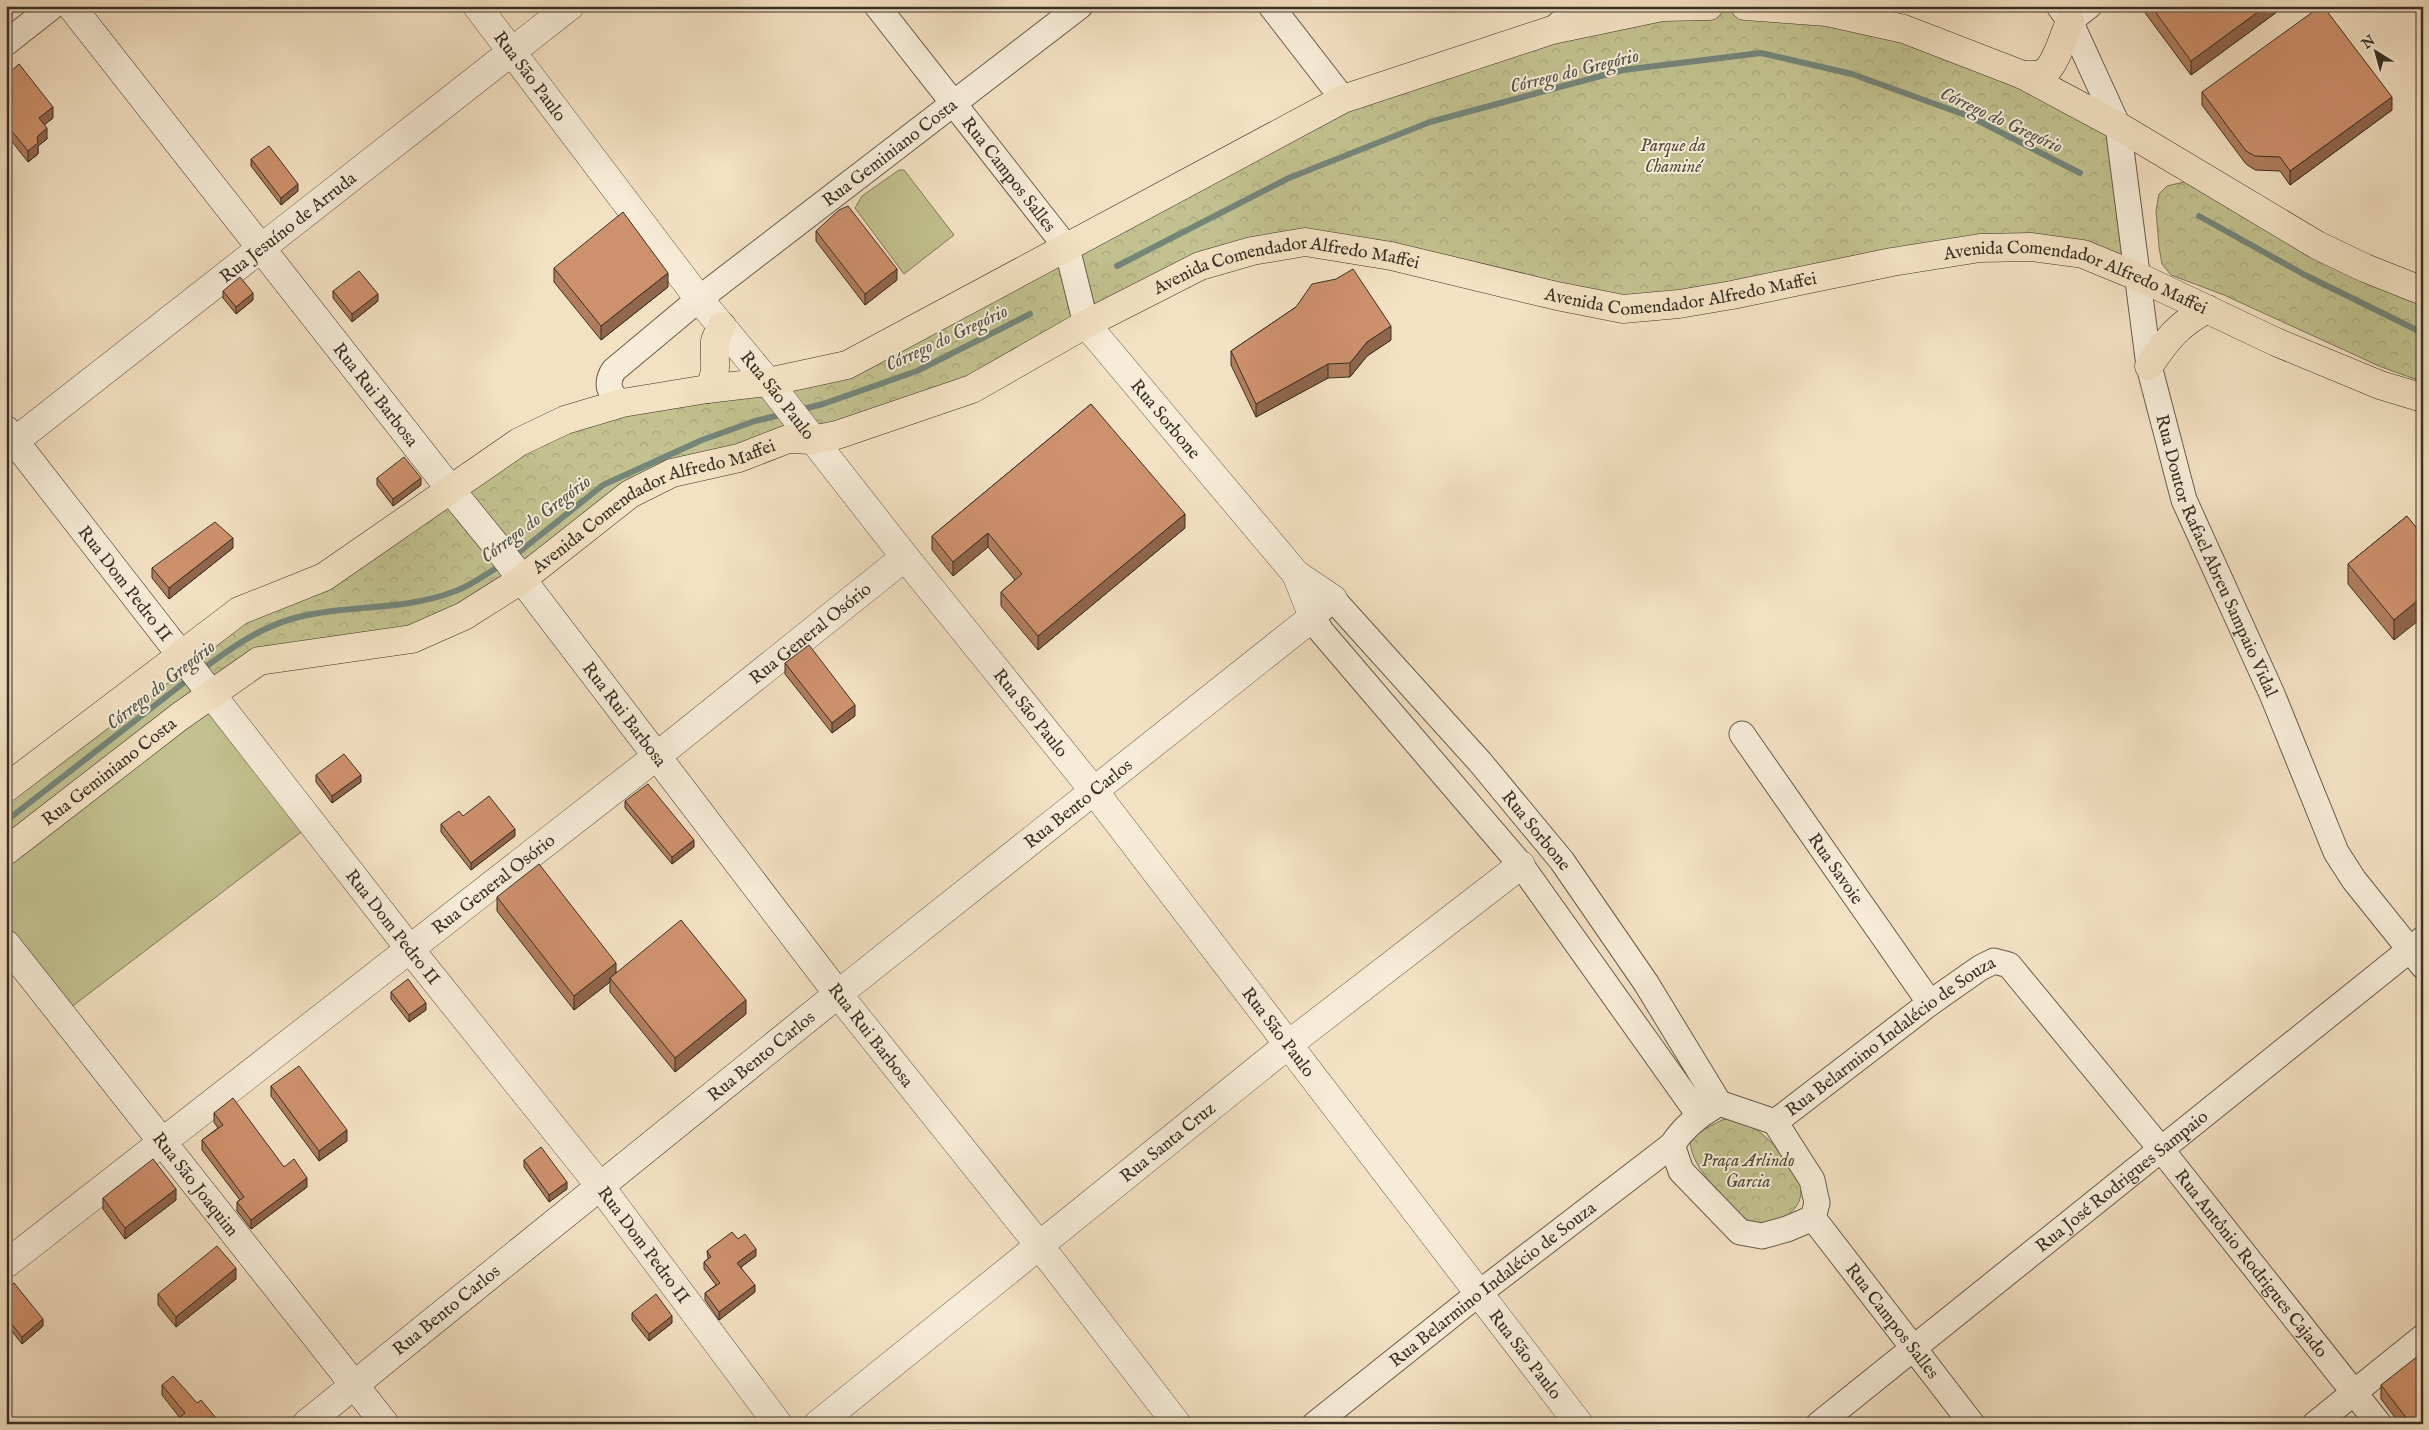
<svg xmlns="http://www.w3.org/2000/svg" width="2429" height="1430" viewBox="0 0 2429 1430" font-family="'IM FELL English',serif">
	<style>
		.grass { fill: #c2c18f; stroke: #7e785a }
		.forest { fill: url(#forest-crowns); stroke: #7e785a }
		.lines { fill: none; stroke-linecap: round; stroke-linejoin: round }
		.stream { stroke: #74857a; stroke-width: 6 }
		.minor-casing { stroke: #685c4d; stroke-width: 27 }
		.tertiary-casing { stroke: #685c4d; stroke-width: 29 }
		.secondary-casing { stroke: #393026; stroke-width: 29 }
		.primary-casing { stroke: #393026; stroke-width: 29 }
		.minor { stroke: #f7ecd8; stroke-width: 25 }
		.tertiary { stroke: #f7ecd8; stroke-width: 28 }
		.secondary { stroke: #f7ecd8; stroke-width: 28 }
		.primary { stroke: #f3e1c3; stroke-width: 28 }
		.wall { fill: #b17d5e; stroke: #393026 }
		.shaded-wall { fill: #90664c; stroke: #393026 }
		.building { fill: #ce916d; stroke: #393026 }
		.labels { text-anchor: middle; stroke-width: 4; stroke-linejoin: round; paint-order: stroke }
		.street-label { font-size: 18px; fill: #393026; stroke: #f7ecd8 }
		.park-label { font-size: 18px; font-style: italic; fill: #544d3b; stroke: #f7ecd8 }
		.water-label { font-size: 19px; font-style: italic; fill: #525449; stroke: #f7ecd8 }
	</style>
	<defs>
		<pattern id="forest-crowns" width="20" height="18" patternUnits="userSpaceOnUse" patternTransform="scale(1.25)"><rect width="20" height="18" fill="#c2c18f"/><path d="M2 6a3 3 0 1 1 6 0M12 15a3 3 0 1 1 6 0" fill="none" stroke="#a7a67b"/></pattern>
	</defs>
	<rect width="100%" height="100%" fill="#f3e1c3"/>
	<filter id="stains"><feTurbulence type="fractalNoise" baseFrequency=".004" numOctaves="4"/><feColorMatrix values="0 0 0 0 .2 0 0 0 0 .09 0 0 0 0 .02 0 0 0 .5 -.17"/></filter>
	<radialGradient id="worn" r=".72"><stop offset=".6" stop-color="#630" stop-opacity="0"/><stop offset="1" stop-color="#630" stop-opacity=".3"/></radialGradient>
	<g class="grass">
		<path d="M899,170H904L954,235L904,274L855,208L862,196Z"/>
		<path d="M180,656L205,685L6,851V788Z"/>
		<path d="M208,713L215,718L304,830L70,1008L6,924V865L200,714Z"/>
	</g>
	<g class="forest">
		<path d="M1709,6H1745L1827,12L2118,126L2139,277L2032,247L1623,309L1391,256L1252,251L972,389L672,473L464,616L259,661L212,695L180,656L565,420L847,365L1343,99L1552,30Z"/>
		<path d="M2192,180L2397,295L2423,305V382L2379,366L2224,295L2171,275L2162,264L2159,247L2156,211L2159,194L2167,186Z"/>
		<path d="M1724,1119C1733,1121 1743,1122 1750,1126C1767,1134 1801,1171 1801,1190C1802,1214 1771,1229 1750,1221C1737,1216 1729,1204 1720,1193C1706,1177 1692,1163 1690,1141L1699,1132Z"/>
	</g>
	<g class="lines">
		<g class="stream">
			<path d="M2199,216L2305,275L2423,333"/>
			<path d="M1117,266L1289,178L1430,122L1623,70L1761,53L1852,74L1971,117L2080,173"/>
			<path d="M799,410L823,404L917,371L1030,314"/>
			<path d="M513,557L603,485L702,440L755,421L784,414"/>
			<path d="M200,671C231,648 264,624 303,616C353,605 405,610 453,592C471,586 487,573 503,564"/>
			<path d="M6,821L190,678"/>
		</g>
		<defs>
			<g id="minor">
				<path id="s1" d="M877,6L1067,248L1086,324"/>
				<path d="M1271,6L1343,99"/>
				<path id="s2" d="M2059,6L2070,21L2118,126L2149,366L2184,500L2272,694L2336,852L2354,880L2423,966"/>
				<path d="M2070,21L2089,6"/>
				<path d="M1552,30L1581,6"/>
				<path d="M6,43L53,6"/>
				<path id="s3" d="M622,403C609,395 605,383 614,370L699,299L1080,6"/>
				<path id="s4" d="M1742,734L1930,1003"/>
				<path d="M1719,1103L1775,1122L1812,1180L1817,1203L1813,1218"/>
				<path d="M1713,1107C1696,1117 1683,1128 1672,1145L1681,1171L1740,1232L1762,1236L1787,1229L1813,1218"/>
				<path id="s5" d="M1699,1115L1521,865L1321,631L1313,617L1333,599L1480,762L1562,861L1646,983L1719,1103"/>
				<path id="s6" d="M1775,1122L1930,1003L1980,968L1994,961L2009,965L2160,1148L2379,1424"/>
				<path id="s7" d="M1813,1218L1972,1424"/>
				<path id="s8" d="M1315,1424L1478,1294L1672,1145"/>
				<path id="s9" d="M1819,1424L2423,939"/>
				<path d="M2315,1424L2423,1337"/>
			</g>
			<g id="tertiary">
				<path id="s10" d="M477,6L699,299L768,382L905,557L1094,791L1579,1424"/>
				<path id="s11" d="M1086,324L1296,574L1333,599"/>
				<path id="s12" d="M6,448L570,6"/>
				<path id="s13" d="M212,695L409,948L600,1186L778,1424"/>
				<path id="s14" d="M6,1264L657,756L905,557"/>
				<path id="s15" d="M818,1424L1289,1044L1521,865"/>
				<path id="s16" d="M1177,1424L1039,1245L838,994L1313,617L1296,574"/>
			</g>
			<g id="secondary">
				<path id="s17" d="M71,6L450,489L495,544L838,994L306,1424"/>
				<path id="s18" d="M6,430L212,695"/>
				<path id="s19" d="M6,944L385,1424"/>
			</g>
			<g id="primary">
				<path d="M1745,6L1827,12L1904,29L2023,75L2118,126L2317,245L2365,268L2423,291"/>
				<path d="M2023,75C2030,75 2040,76 2046,71C2056,63 2065,33 2070,21"/>
				<path d="M2149,366C2168,338 2178,325 2207,309"/>
				<path d="M707,389C720,374 713,359 715,341C716,337 720,331 722,326"/>
				<path d="M6,788L239,611L324,577L519,442L565,420L622,403L707,389L768,382L847,365L1343,99L1552,30L1662,7L1709,6"/>
				<path id="s20" d="M6,851L179,717L259,661L412,639L464,616L521,580L630,494L672,473L739,458L788,439L812,440L837,435L972,389L1086,324L1200,266L1252,251L1305,242L1391,256L1557,296L1623,309L1679,304L1732,295L1892,262L1980,248L2032,247L2083,254L2139,277L2276,342L2380,385L2423,398"/>
			</g>
		</defs>
		<use href="#minor" class="minor-casing"/>
		<use href="#tertiary" class="tertiary-casing"/>
		<use href="#secondary" class="secondary-casing"/>
		<use href="#primary" class="primary-casing"/>
		<use href="#minor" class="minor"/>
		<use href="#tertiary" class="tertiary"/>
		<use href="#secondary" class="secondary"/>
		<use href="#primary" class="primary"/>
	</g>
	<g class="wall">
		<path d="M2140,6H2285L2191,75Z"/>
		<path d="M6,69L53,118L44,125L47,139L38,146V154L28,162L6,134Z"/>
		<path d="M2202,92L2392,110L2290,185L2280,171L2255,170L2246,164L2202,105Z"/>
		<path d="M251,159L298,191L281,205L251,166Z"/>
		<path d="M816,231L897,280L865,305L816,241Z"/>
		<path d="M554,268L668,287L601,340L554,282Z"/>
		<path d="M223,291L253,300L236,314L223,298Z"/>
		<path d="M333,291L378,301L352,322L333,298Z"/>
		<path d="M1296,307L1391,340L1367,356L1350,377L1328,378L1256,417L1231,365V351Z"/>
		<path d="M1091,404L1185,528L1038,650L1001,606V592L1015,580L988,547L953,576L932,550V536Z"/>
		<path d="M377,478L421,485L393,506L377,485Z"/>
		<path d="M2407,516L2394,640L2348,584V564Z"/>
		<path d="M233,548L169,599L152,578V568Z"/>
		<path d="M785,663L855,716L832,733L785,674Z"/>
		<path d="M316,775L361,782L332,803L316,782Z"/>
		<path d="M625,801L694,847L672,864L625,808Z"/>
		<path d="M463,816L515,836L471,870L441,832V824Z"/>
		<path d="M497,897L616,972L746,1014L675,1072L610,992V982L574,1010L497,911Z"/>
		<path d="M391,992L426,1010L409,1022L391,999Z"/>
		<path d="M271,1086L347,1141L319,1161L271,1096Z"/>
		<path d="M214,1113L284,1167L307,1187L251,1229L237,1211V1202L240,1200L202,1150V1140L218,1128L214,1122Z"/>
		<path d="M524,1160L567,1189L549,1202L524,1167Z"/>
		<path d="M103,1198L176,1200L125,1239L103,1209Z"/>
		<path d="M738,1239L756,1256L741,1267L755,1292L719,1320L705,1300V1293L716,1285L704,1269V1262L708,1259L707,1251Z"/>
		<path d="M236,1279L176,1327L158,1305V1294Z"/>
		<path d="M6,1289L43,1326L22,1344L6,1324Z"/>
		<path d="M632,1313L672,1323L649,1341L632,1320Z"/>
		<path d="M162,1385L197,1403L221,1424H180V1418L162,1395Z"/>
		<path d="M2381,1385L2423,1424H2400L2381,1399Z"/>
	</g>
	<g class="shaded-wall">
		<path d="M6,6H13L6,12Z"/>
		<path d="M2266,6H2285L2191,75V61Z"/>
		<path d="M2392,97V110L2290,185V171Z"/>
		<path d="M53,107V118L39,129V118Z"/>
		<path d="M47,128V139L38,146V154L28,162V151L37,137Z"/>
		<path d="M298,184V191L281,205V198Z"/>
		<path d="M897,269V280L865,305V294Z"/>
		<path d="M668,273V287L601,340V326Z"/>
		<path d="M253,293V300L236,314V307Z"/>
		<path d="M378,294V301L352,322V314Z"/>
		<path d="M1391,326V340L1367,356L1350,377V363L1367,342Z"/>
		<path d="M1328,364V378L1256,417V404Z"/>
		<path d="M421,478V485L393,506V499Z"/>
		<path d="M1185,514V528L1038,650V636Z"/>
		<path d="M988,533V547L953,576V562Z"/>
		<path d="M233,538V548L169,599V588Z"/>
		<path d="M2423,596V617L2394,640V620Z"/>
		<path d="M855,705V716L832,733V723Z"/>
		<path d="M361,775V782L332,803V796Z"/>
		<path d="M515,829V836L471,870V863Z"/>
		<path d="M694,840V847L672,864V857Z"/>
		<path d="M616,963V977L610,978V982L574,1010V996Z"/>
		<path d="M746,1000V1014L675,1072V1058Z"/>
		<path d="M426,1003V1010L409,1022V1015Z"/>
		<path d="M347,1130V1141L319,1161V1151Z"/>
		<path d="M307,1178V1187L251,1229V1220Z"/>
		<path d="M567,1182V1189L549,1202V1195Z"/>
		<path d="M176,1189V1200L125,1239V1228Z"/>
		<path d="M756,1249V1256L737,1270V1263Z"/>
		<path d="M236,1268V1279L176,1327V1317Z"/>
		<path d="M755,1285V1292L719,1320V1312Z"/>
		<path d="M672,1316V1323L649,1341V1334Z"/>
		<path d="M43,1319V1326L22,1344V1337Z"/>
	</g>
	<g class="building">
		<path d="M2151,6H2266L2191,61Z"/>
		<path d="M2321,6H2323L2392,97L2290,171L2280,157L2255,156L2246,151L2202,92Z"/>
		<path d="M19,64L53,107L39,118L47,128L37,137L38,143L28,151L6,124V69L9,73Z"/>
		<path d="M269,146L298,184L281,198L251,159Z"/>
		<path d="M848,206L897,269L865,294L816,231L839,210Z"/>
		<path d="M623,212L668,273L601,326L554,268Z"/>
		<path d="M1353,269L1391,326L1367,342L1350,363L1328,364L1256,404L1231,351L1296,307L1312,284L1336,279Z"/>
		<path d="M359,271L378,294L352,314L333,291Z"/>
		<path d="M240,277L253,293L236,307L223,291Z"/>
		<path d="M1091,404L1185,514L1038,636L1001,592L1022,574L988,533L953,562L932,536Z"/>
		<path d="M404,457L421,478L393,499L377,478Z"/>
		<path d="M2407,516L2423,536V596L2394,620L2348,564Z"/>
		<path d="M215,522L233,538L169,588L152,568Z"/>
		<path d="M809,645L855,705L832,723L785,663Z"/>
		<path d="M344,754L361,775L332,796L316,775Z"/>
		<path d="M648,784L694,840L672,857L625,801Z"/>
		<path d="M489,796L515,829L471,863L441,824L459,811L463,816Z"/>
		<path d="M539,864L616,963L574,996L497,897Z"/>
		<path d="M681,920L746,1000L675,1058L610,978Z"/>
		<path d="M408,979L426,1003L409,1015L391,992Z"/>
		<path d="M299,1066L347,1130L319,1151L271,1086Z"/>
		<path d="M233,1098L284,1167L294,1159L307,1178L251,1220L237,1202L244,1197L202,1140L223,1125L214,1113Z"/>
		<path d="M541,1147L567,1182L549,1195L524,1160Z"/>
		<path d="M153,1159L176,1189L125,1228L103,1198Z"/>
		<path d="M732,1232L738,1239L745,1234L756,1249L737,1263L755,1285L719,1312L705,1293L720,1283L704,1262L711,1257L707,1251Z"/>
		<path d="M217,1246L236,1268L176,1317L158,1294Z"/>
		<path d="M14,1283L43,1319L22,1337L6,1317V1289Z"/>
		<path d="M656,1294L672,1316L649,1334L632,1313Z"/>
		<path d="M2423,1352V1424H2411L2381,1385Z"/>
		<path d="M173,1376L197,1403L201,1400L221,1424H186L180,1417L185,1413L162,1385Z"/>
	</g>
	<g class="labels">
		<g class="street-label">
			<text dy="6" stroke="none"><textPath href="#s10" startOffset="88">Rua São Paulo</textPath></text>
			<text dy="6" stroke="none"><textPath href="#s3" startOffset="390">Rua Geminiano Costa</textPath></text>
			<text dy="6" stroke="none"><textPath href="#s1" startOffset="214">Rua Campos Salles</textPath></text>
			<text dy="6" stroke="none"><textPath href="#s12" startOffset="358">Rua Jesuíno de Arruda</textPath></text>
			<text dy="6" stroke="none"><textPath href="#s20" startOffset="1440">Avenida Comendador Alfredo Maffei</textPath></text>
			<text dy="6" stroke="none"><textPath href="#s20" startOffset="1845">Avenida Comendador Alfredo Maffei</textPath></text>
			<text dy="6" stroke="none"><textPath href="#s20" startOffset="2250">Avenida Comendador Alfredo Maffei</textPath></text>
			<text dy="6" stroke="none"><textPath href="#s17" startOffset="494">Rua Rui Barbosa</textPath></text>
			<text dy="6" stroke="none"><textPath href="#s10" startOffset="492">Rua São Paulo</textPath></text>
			<text dy="6" stroke="none"><textPath href="#s11" startOffset="124">Rua Sorbone</textPath></text>
			<text dy="6" stroke="none"><textPath href="#s20" startOffset="750">Avenida Comendador Alfredo Maffei</textPath></text>
			<text dy="6" stroke="none"><textPath href="#s2" startOffset="578">Rua Doutor Rafael Abreu Sampaio Vidal</textPath></text>
			<text dy="6" stroke="none"><textPath href="#s18" startOffset="194">Rua Dom Pedro II</textPath></text>
			<text dy="6" stroke="none"><textPath href="#s14" startOffset="1022">Rua General Osório</textPath></text>
			<text dy="6" stroke="none"><textPath href="#s10" startOffset="898">Rua São Paulo</textPath></text>
			<text dy="6" stroke="none"><textPath href="#s17" startOffset="899">Rua Rui Barbosa</textPath></text>
			<text dy="6" stroke="none"><textPath href="#s20" startOffset="130">Rua Geminiano Costa</textPath></text>
			<text dy="6" stroke="none"><textPath href="#s16" startOffset="854">Rua Bento Carlos</textPath></text>
			<text dy="6" stroke="none"><textPath href="#s5" startOffset="966">Rua Sorbone</textPath></text>
			<text dy="6" stroke="none"><textPath href="#s4" startOffset="164">Rua Savoie</textPath></text>
			<text dy="6" stroke="none"><textPath href="#s14" startOffset="618">Rua General Osório</textPath></text>
			<text dy="6" stroke="none"><textPath href="#s13" startOffset="294">Rua Dom Pedro II</textPath></text>
			<text dy="6" stroke="none"><textPath href="#s10" startOffset="1302">Rua São Paulo</textPath></text>
			<text transform="translate(871 1035) rotate(52)" y="6">Rua Rui Barbosa</text>
			<text dy="6" stroke="none"><textPath href="#s6" startOffset="144">Rua Belarmino Indalécio de Souza</textPath></text>
			<text transform="translate(761 1056) rotate(-39)" y="6">Rua Bento Carlos</text>
			<text dy="6" stroke="none"><textPath href="#s15" startOffset="449">Rua Santa Cruz</textPath></text>
			<text dy="6" stroke="none"><textPath href="#s9" startOffset="388">Rua José Rodrigues Sampaio</textPath></text>
			<text dy="6" stroke="none"><textPath href="#s19" startOffset="306">Rua São Joaquim</textPath></text>
			<text dy="6" stroke="none"><textPath href="#s13" startOffset="699">Rua Dom Pedro II</textPath></text>
			<text dy="6" stroke="none"><textPath href="#s6" startOffset="672">Rua Antônio Rodrigues Cajado</textPath></text>
			<text dy="6" stroke="none"><textPath href="#s8" startOffset="226">Rua Belarmino Indalécio de Souza</textPath></text>
			<text transform="translate(446 1310) rotate(-39)" y="6">Rua Bento Carlos</text>
			<text dy="6" stroke="none"><textPath href="#s7" startOffset="130">Rua Campos Salles</textPath></text>
			<text dy="6" stroke="none"><textPath href="#s10" startOffset="1708">Rua São Paulo</textPath></text>
		</g>
		<g class="park-label">
			<text x="1673" y="151">Parque da<tspan x="1673" dy="21">Chaminé</tspan></text>
			<text x="1748" y="1166">Praça Arlindo<tspan x="1748" dy="21">Garcia</tspan></text>
		</g>
		<g class="water-label">
			<text transform="translate(1574 70) rotate(-14)" y="7">Córrego do Gregório</text>
			<text transform="translate(2002 119) rotate(25)" y="7">Córrego do Gregório</text>
			<text transform="translate(946 337) rotate(-25)" y="7">Córrego do Gregório</text>
			<text transform="translate(535 518) rotate(-37)" y="7">Córrego do Gregório</text>
			<text transform="translate(160 684) rotate(-38)" y="7">Córrego do Gregório</text>
		</g>
	</g>
	<rect width="2429" height="1430" fill="none" stroke="#f3e1c3" stroke-width="25"/>
	<rect x="8" y="8" width="2414" height="1415" fill="none" stroke="#393026" stroke-width="2.5"/>
	<rect x="12" y="12" width="2404" height="1405" fill="none" stroke="#393026"/>
	<g transform="translate(2376 52) rotate(323)" stroke="#f7ecd8" stroke-width="4" paint-order="stroke">
	<path d="M0-4L9 19L0 12L-9 19Z" fill="#393026"/>
	<text y="-8" font-size="14" font-weight="bold" text-anchor="middle" fill="#393026">N</text>
	</g>
	<rect width="100%" height="100%" filter="url(#stains)"/>
	<rect width="100%" height="100%" fill="url(#worn)"/>
</svg>
